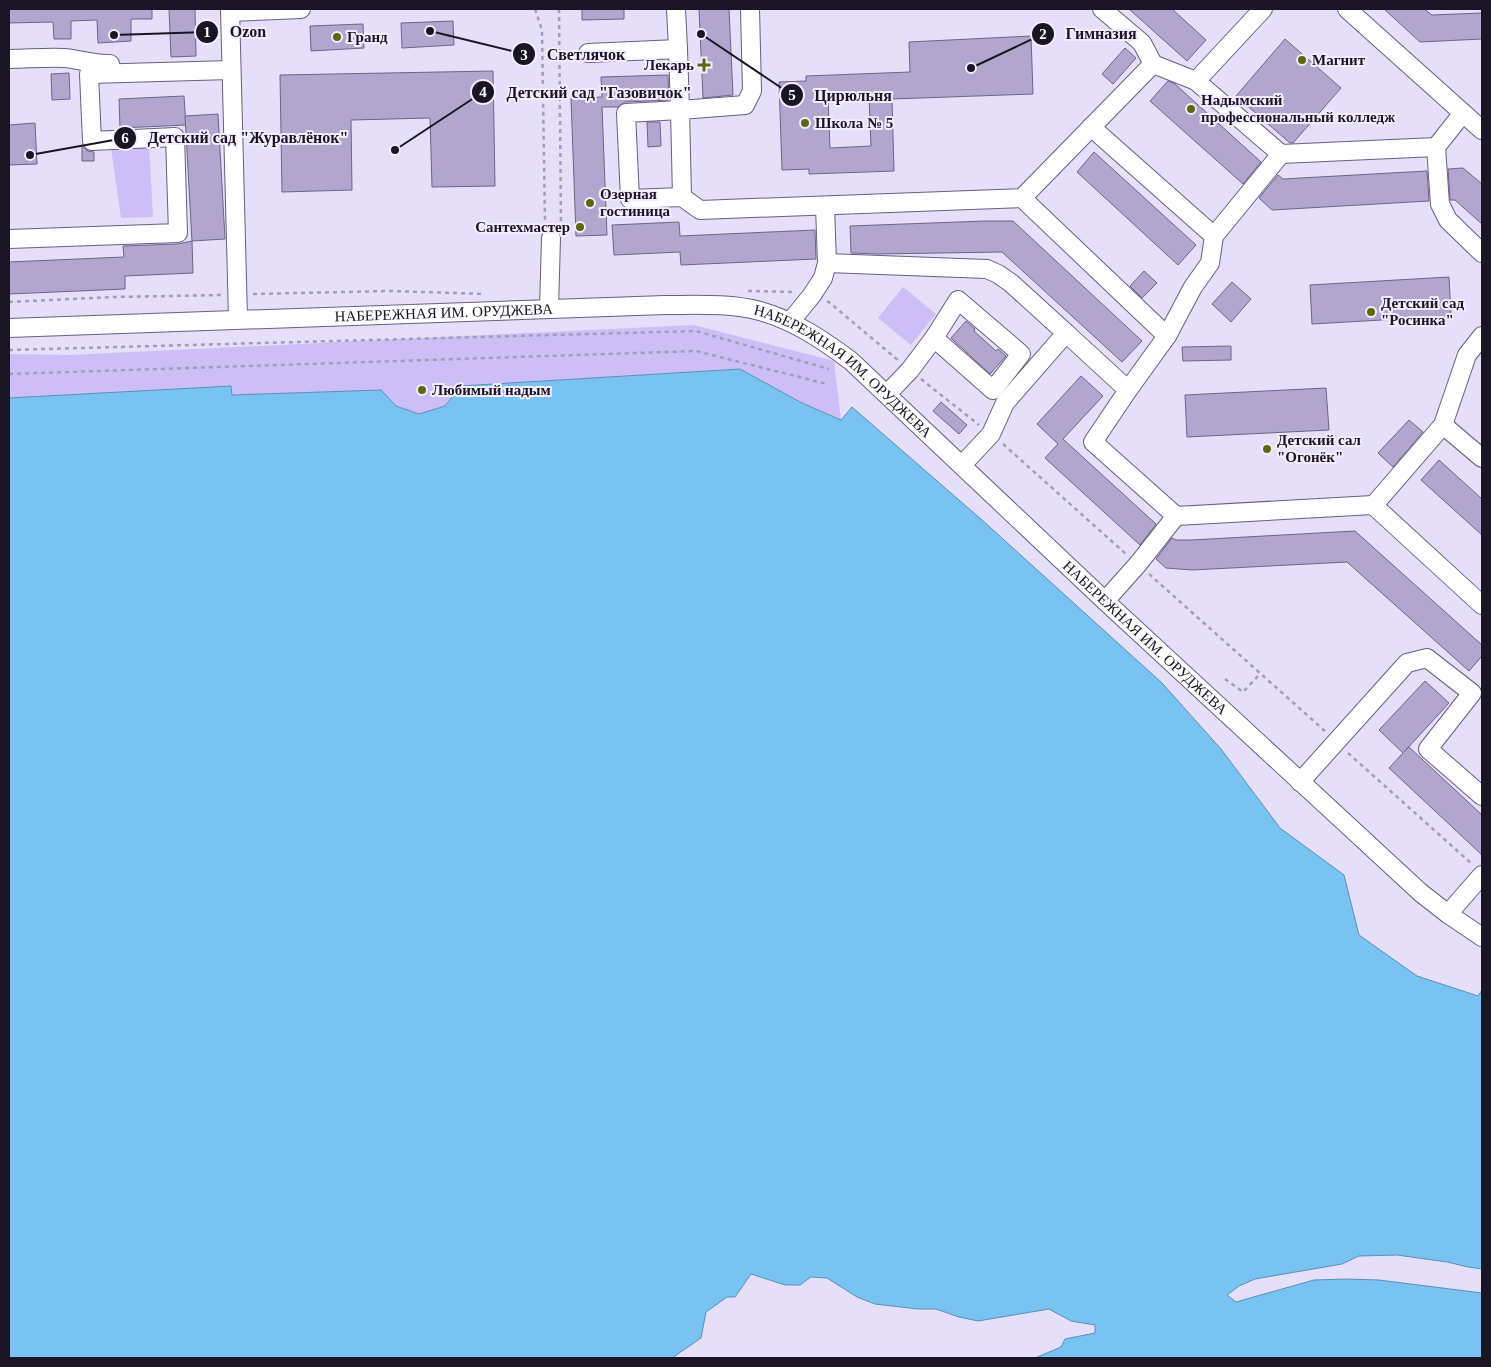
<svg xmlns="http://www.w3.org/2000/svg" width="1491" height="1367" viewBox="0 0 1491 1367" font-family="Georgia,serif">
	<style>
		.green { fill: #cebef8 }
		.water { fill: #78c3f2; stroke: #5c8fb4 }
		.building { fill: #b2a6cf; stroke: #6e6389; fill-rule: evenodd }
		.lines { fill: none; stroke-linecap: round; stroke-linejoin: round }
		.minor-casing { stroke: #695e83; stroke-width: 20 }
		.path { stroke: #a39db3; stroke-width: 2.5; stroke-dasharray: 4 4; stroke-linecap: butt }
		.minor { stroke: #fff; stroke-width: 18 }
		.poi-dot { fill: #5c680e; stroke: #f2edff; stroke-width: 2 }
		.labels { text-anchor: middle; stroke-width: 4; stroke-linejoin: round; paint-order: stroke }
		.poi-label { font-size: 15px; font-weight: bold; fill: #1a1524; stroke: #f2edff; text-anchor: start }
		.street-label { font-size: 15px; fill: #1a1524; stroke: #f2edff }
		.leader { fill: none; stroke: #1a1524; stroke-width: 2 }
		.callout-dot { fill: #1a1524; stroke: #f2edff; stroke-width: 2 }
		.mark-label { font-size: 15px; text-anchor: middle; font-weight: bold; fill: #fff }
		.callout-label { font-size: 16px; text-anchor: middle; font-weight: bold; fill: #1a1524; stroke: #f2edff; stroke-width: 4; stroke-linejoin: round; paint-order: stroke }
	</style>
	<rect width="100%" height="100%" fill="#e5dff9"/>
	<g class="green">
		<path d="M149,146L153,217L121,218L111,148Z"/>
		<path d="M903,287L936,314L911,345L878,318Z"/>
		<path d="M694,325L834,361L841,420L802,403L740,369L461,386L445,406L419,414L396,406L381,390L232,395L231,386L9,398V354L70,355Z"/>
	</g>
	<path class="water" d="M740,369L802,403L841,420L852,407L982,520L1162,683L1221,749L1280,828L1344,875L1359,935L1417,976L1478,996L1482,990V1269L1468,1267L1447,1262L1397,1255L1359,1256L1342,1264L1255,1279L1239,1286L1227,1295L1236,1302L1314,1280L1345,1279L1379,1280L1482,1293V1358H1035L1061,1347L1065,1339L1095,1333V1325L1071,1321L1049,1309L978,1321L959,1317L936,1309H918L875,1304L857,1297L827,1278L811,1277L800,1285H785L751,1274L735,1297H727L706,1312L701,1338L672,1358H9V398L231,386L232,395L381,390L396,406L419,414L445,406L461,386Z"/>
	<g class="building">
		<path d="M9,9H152V19H131V41L98,43L97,20L71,21V39H54L53,22L9,23Z"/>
		<path d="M169,9H195L196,56L171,57Z"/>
		<path d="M582,9H624V19L582,20Z"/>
		<path d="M699,9H729L733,95L703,98Z"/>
		<path d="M1129,9H1172L1206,40L1187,61Z"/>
		<path d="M1384,9H1424L1432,15L1482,13V39L1420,42Z"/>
		<path d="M453,21L454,45L402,48L401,23Z"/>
		<path d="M363,24L364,48L311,51L310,26Z"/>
		<path d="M1031,36L1033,94L892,99L894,171L809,174V169L782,170L779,82L806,81V76L910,72L909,42ZM869,98L871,146L830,148L828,99Z"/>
		<path d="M1285,39L1341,88L1293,143H1290L1236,96Z"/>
		<path d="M1125,48L1136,58L1113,84L1102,74Z"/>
		<path d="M493,71L495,186L432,187L430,118L351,120L352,190L282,192L280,75Z"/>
		<path d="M69,73L70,99L52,100L51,74Z"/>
		<path d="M668,75L669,100L625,102L618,107H602L607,235L576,236L571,98L602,97L601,77Z"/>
		<path d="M1168,81L1175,84L1261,162L1243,184L1150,101Z"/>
		<path d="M184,96L186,125L120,128L119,99Z"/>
		<path d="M218,114L225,239L192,241L185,116Z"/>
		<path d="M647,122H660L661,146L648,147Z"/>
		<path d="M35,123L37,164L9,165V125Z"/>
		<path d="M82,146L88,151L94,152V161H82Z"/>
		<path d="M1094,152L1196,245L1178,265L1077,172Z"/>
		<path d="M1463,168L1482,184V224L1455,200H1450L1448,169Z"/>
		<path d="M1427,171L1429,201L1272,210L1259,198L1278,175L1283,179Z"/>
		<path d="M985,221H1013L1142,341L1122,362L1002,252L878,254L851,253L850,226Z"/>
		<path d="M679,222L680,236L815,230L816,259L681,265L680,252L614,255L612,225Z"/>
		<path d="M192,241L193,273L125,276V289L9,294V262L124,257L123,246L178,244Z"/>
		<path d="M1144,271L1157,283L1142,298L1130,286Z"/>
		<path d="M1449,277L1451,316L1312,324L1310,285Z"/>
		<path d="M1232,282L1251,299L1231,322L1212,304Z"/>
		<path d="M966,321L975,329L974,331L996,351L998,349L1006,356L990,374L951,338Z"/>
		<path d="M1231,346V360L1183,361L1182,347Z"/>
		<path d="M1081,376L1103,396L1063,439L1156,524L1140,545L1045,458L1058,444L1037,424Z"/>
		<path d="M1326,388L1329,430L1187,437L1185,395Z"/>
		<path d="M941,402L967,425L959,434L933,411Z"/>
		<path d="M1409,420L1423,432L1393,467L1378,453Z"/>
		<path d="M1439,460L1482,499V535L1421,480Z"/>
		<path d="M1355,531L1482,645V656L1469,671L1347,562L1192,570L1166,568L1156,559L1172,538L1176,540H1191Z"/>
		<path d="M1425,681L1449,703L1404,752L1409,747L1482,815V855L1389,768L1403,753L1379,730Z"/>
	</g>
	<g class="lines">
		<defs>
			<g id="minor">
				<path d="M230,9L238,319"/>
				<path d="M676,9L678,49"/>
				<path d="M1102,9L1142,43L1153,64"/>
				<path d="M1347,9L1482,130"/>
				<path d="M230,12L301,9"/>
				<path d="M588,53L678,49L680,110L626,113L630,199L682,197L700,210L1022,198L1153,64L1196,81L1263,9"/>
				<path d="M9,59C27,59 46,57 64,58C79,59 94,65 110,64"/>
				<path d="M1196,81L1281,154L1436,147L1463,113"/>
				<path d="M1091,127L1214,236L1210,263L1193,287L1167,336"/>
				<path d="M1436,147L1440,204L1448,220L1482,253"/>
				<path d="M682,197L680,110L745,105L752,91L750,9"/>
				<path d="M1214,236L1281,154"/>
				<path d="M9,239L178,233L175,137L92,141L89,74L231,70"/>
				<path d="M827,263L987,269L998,274L1011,283L1066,333"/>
				<path d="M549,309L551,238"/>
				<path d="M790,322L812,295L823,278L827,263L825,206"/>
				<path id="s1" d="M9,328L665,305C696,305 730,303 760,311C795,321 823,340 851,361L1105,601L1421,893L1448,914L1482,937"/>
				<path d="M1128,390L1093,442L1176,516L1373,505L1482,605"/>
				<path d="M887,394L910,370L934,338L958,300L1021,354L993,390L934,338"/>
				<path d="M1443,425L1482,458"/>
				<path d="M962,465L991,434L1005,403L1066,333L1128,390L1167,336L1022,198"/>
				<path d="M1373,506L1443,425L1467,355L1482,336"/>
				<path d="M1105,601L1138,564L1176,516"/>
				<path d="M1300,782L1407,663L1427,658L1472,693L1428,749L1482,796"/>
				<path d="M1448,914L1482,875"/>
			</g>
		</defs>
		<use href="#minor" class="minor-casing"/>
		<g class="path">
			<path d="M535,9L542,30L545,224"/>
			<path d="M559,9L561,227"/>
			<path d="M748,291L795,292"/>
			<path d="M253,294L389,291L485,294"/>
			<path d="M827,301L830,303L899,361"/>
			<path d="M9,302L113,297L223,295"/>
			<path d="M9,350L696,331L829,369"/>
			<path d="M9,374L696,351L827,384"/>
			<path d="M921,379L979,425"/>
			<path d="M1003,444L1126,554"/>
			<path d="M1149,574L1326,732"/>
			<path d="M1225,679L1243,692L1260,674"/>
			<path d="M1348,753L1472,864"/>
		</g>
		<use href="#minor" class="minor"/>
	</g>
	<g class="poi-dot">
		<circle cx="337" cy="37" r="5"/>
		<circle cx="1302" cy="60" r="5"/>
		<path d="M701.5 57.5h5v5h5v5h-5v5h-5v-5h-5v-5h5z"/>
		<circle cx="1191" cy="109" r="5"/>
		<circle cx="805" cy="123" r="5"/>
		<circle cx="590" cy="203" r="5"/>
		<circle cx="580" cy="227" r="5"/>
		<circle cx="1371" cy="312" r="5"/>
		<circle cx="422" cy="390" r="5"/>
		<circle cx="1267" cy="449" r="5"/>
	</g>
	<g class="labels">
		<g class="poi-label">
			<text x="347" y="42">Гранд</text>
			<text x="1312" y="65">Магнит</text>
			<text x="694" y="70" text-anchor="end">Лекарь</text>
			<text x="1201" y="105">Надымский<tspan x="1201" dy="17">профессиональный колледж</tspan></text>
			<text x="815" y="128">Школа № 5</text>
			<text x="600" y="199">Озерная<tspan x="600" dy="17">гостиница</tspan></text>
			<text x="570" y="232" text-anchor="end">Сантехмастер</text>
			<text x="1381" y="308">Детский сад<tspan x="1381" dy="17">"Росинка"</tspan></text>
			<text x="432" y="395">Любимый надым</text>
			<text x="1277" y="445">Детский сал<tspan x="1277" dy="17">"Огонёк"</tspan></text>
		</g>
		<g class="street-label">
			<text dy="5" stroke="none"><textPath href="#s1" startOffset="435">НАБЕРЕЖНАЯ ИМ. ОРУДЖЕВА</textPath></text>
			<text dy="5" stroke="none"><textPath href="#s1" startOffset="855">НАБЕРЕЖНАЯ ИМ. ОРУДЖЕВА</textPath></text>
			<text dy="5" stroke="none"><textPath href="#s1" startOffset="1260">НАБЕРЕЖНАЯ ИМ. ОРУДЖЕВА</textPath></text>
		</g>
	</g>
	<path class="leader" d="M114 35L207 32M971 68L1043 34M430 31L524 54M395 150L483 92M701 34L792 95M30 155L125 138"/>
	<g class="callout-dot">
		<circle cx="114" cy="35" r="5"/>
		<circle cx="971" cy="68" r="5"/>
		<circle cx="430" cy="31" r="5"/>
		<circle cx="395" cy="150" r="5"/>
		<circle cx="701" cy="34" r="5"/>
		<circle cx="30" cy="155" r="5"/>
		<circle cx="207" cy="32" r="12"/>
		<circle cx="1043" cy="34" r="12"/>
		<circle cx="524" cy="54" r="12"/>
		<circle cx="483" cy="92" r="12"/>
		<circle cx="792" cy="95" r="12"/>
		<circle cx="125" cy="138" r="12"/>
	</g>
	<g class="mark-label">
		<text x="207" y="37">1</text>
		<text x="1043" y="39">2</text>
		<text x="524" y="60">3</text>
		<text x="483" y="97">4</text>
		<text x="792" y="100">5</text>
		<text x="125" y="143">6</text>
	</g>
	<g class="callout-label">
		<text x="248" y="37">Ozon</text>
		<text x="1101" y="39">Гимназия</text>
		<text x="586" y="60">Светлячок</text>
		<text x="599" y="98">Детский сад "Газовичок"</text>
		<text x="853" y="101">Цирюльня</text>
		<text x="248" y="143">Детский сад "Журавлёнок"</text>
	</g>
	<rect width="1491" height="1367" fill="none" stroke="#1a1524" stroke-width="20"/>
</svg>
